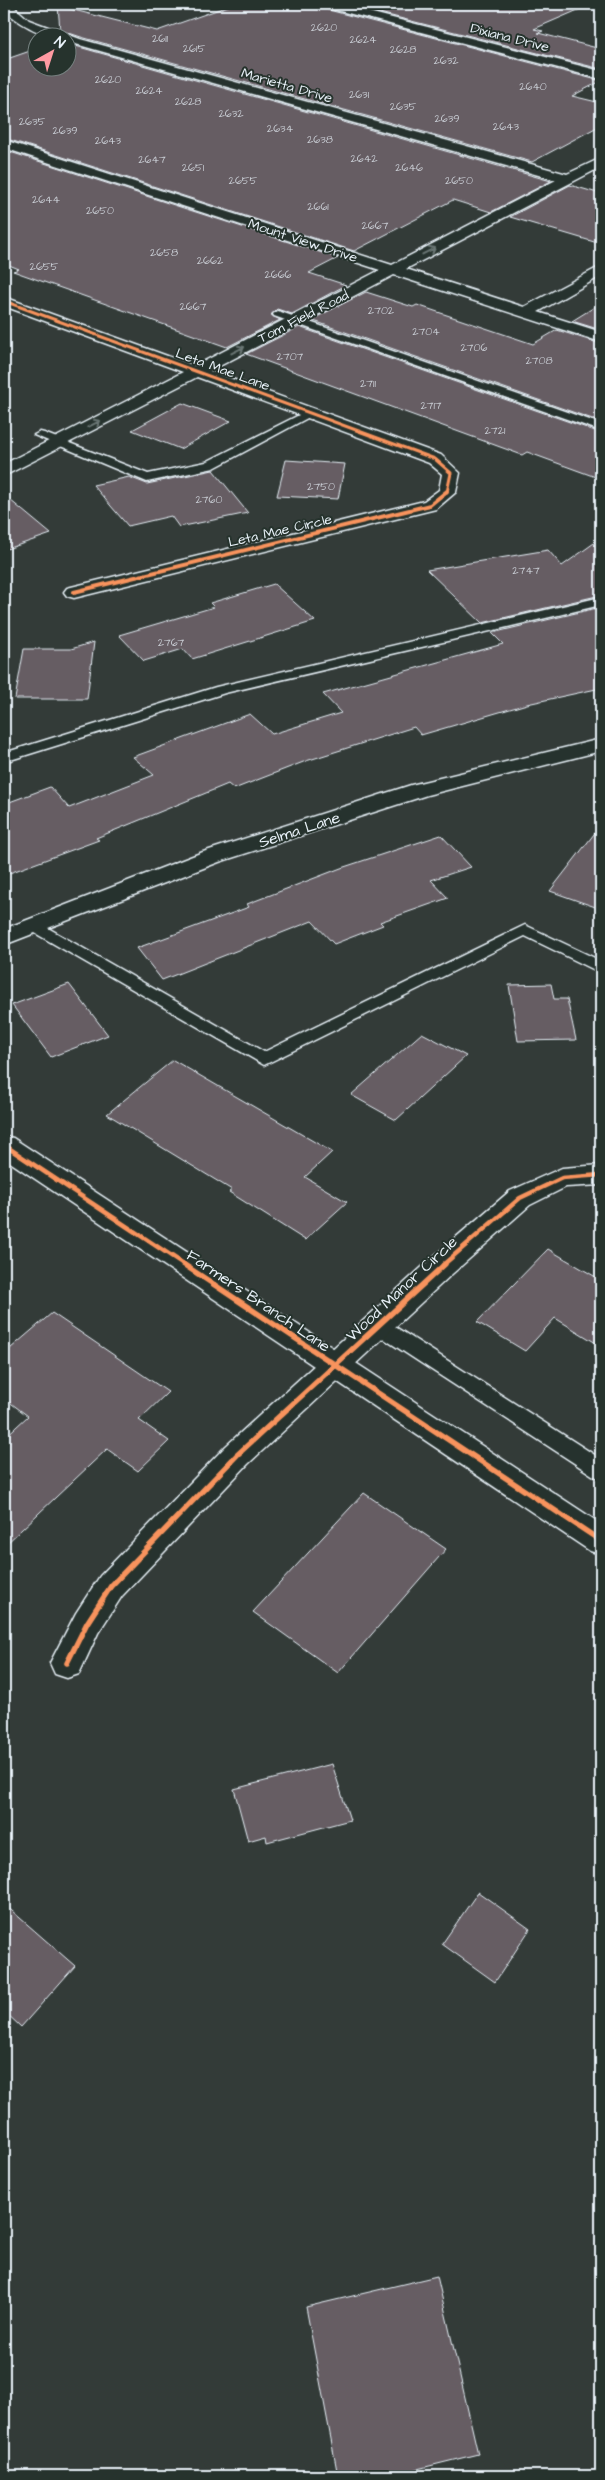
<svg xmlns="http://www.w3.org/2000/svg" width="605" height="2480" viewBox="0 0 605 2480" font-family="'Architects Daughter',sans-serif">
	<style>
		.building { fill: #665d64; stroke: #e8f1f8 }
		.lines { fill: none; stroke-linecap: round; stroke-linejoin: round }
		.lane-casing { stroke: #e8f1f8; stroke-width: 3 }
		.street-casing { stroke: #e8f1f8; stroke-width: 3 }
		.secondary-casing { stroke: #e8f1f8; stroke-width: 3 }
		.lane { fill: #26332d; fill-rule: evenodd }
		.street { fill: #26332d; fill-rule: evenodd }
		.secondary { fill: #26332d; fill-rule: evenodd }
		.cycleway-far3-casing { stroke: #26332d; stroke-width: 5 }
		.cycleway-far2-casing { stroke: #26332d; stroke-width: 6 }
		.cycleway-far1-casing { stroke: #26332d; stroke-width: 8 }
		.cycleway-casing { stroke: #26332d; stroke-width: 9 }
		.cycleway-far3 { stroke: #f8935d; stroke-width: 3 }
		.cycleway-far2 { stroke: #f8935d; stroke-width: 4 }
		.cycleway-far1 { stroke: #f8935d; stroke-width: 4.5 }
		.cycleway { stroke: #f8935d; stroke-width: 5.5 }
		.oneway { stroke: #6a7674 }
		.labels { text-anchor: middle; stroke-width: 4; stroke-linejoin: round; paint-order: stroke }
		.far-number-label { font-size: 11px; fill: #c8ccd3 }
		.far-street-label { font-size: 14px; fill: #e8f1f8; stroke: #26332d }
		.street-label { font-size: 16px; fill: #e8f1f8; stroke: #26332d }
	</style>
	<rect width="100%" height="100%" fill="#333b38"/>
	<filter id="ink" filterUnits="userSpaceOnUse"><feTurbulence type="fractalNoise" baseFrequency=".02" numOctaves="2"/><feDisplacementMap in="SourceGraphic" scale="10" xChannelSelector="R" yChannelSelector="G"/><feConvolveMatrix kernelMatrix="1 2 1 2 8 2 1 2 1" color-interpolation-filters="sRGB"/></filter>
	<g filter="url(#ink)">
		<g class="building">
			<path d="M234,4H317L321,8L601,81L572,96L601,103V125L532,162L81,37L60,30L58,6L157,31Z"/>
			<path d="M344,4H592L534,29L543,31L538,33L601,49V69Z"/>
			<path d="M68,44L72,45L551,181L491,212L453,200L354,251L4,138V60L33,50L38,51V68H68Z"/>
			<path d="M4,150L338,258L309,273L346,285L292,314L277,309L271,315L280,320L227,347L13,271L19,269L4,263Z"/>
			<path d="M570,185L601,194V244L510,217Z"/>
			<path d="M366,292L413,307L417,305L533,344L557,330L601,344V422L311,320Z"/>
			<path d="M601,303V330L572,321Z"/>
			<path d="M299,327L601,433V479L527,452L522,455L246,354Z"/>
			<path d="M182,403L231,421L180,449L132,430Z"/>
			<path d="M286,460L345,464L338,499L277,496Z"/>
			<path d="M213,470L248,513L179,527L171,516L128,526L93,485L129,477L147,484Z"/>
			<path d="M4,495L51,534L4,550Z"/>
			<path d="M601,538V595L482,623L427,570L548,550L562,566Z"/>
			<path d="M274,584L315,621L192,659L183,649L144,661L119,635L214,607L210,603Z"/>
			<path d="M601,607V688L527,704L421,735L414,727L306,761L234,789L228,784L96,838L99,840L4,875V804L50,787L69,808L154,775L133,757L250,714L272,734L341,713L323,694L503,644L492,633Z"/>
			<path d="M94,642L87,699H15L24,649H71Z"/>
			<path d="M601,825V909L550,891Z"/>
			<path d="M441,835L471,867L431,880L448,898L380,922L383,925L334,944L312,921L162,980L137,948L249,907L247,904L341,868Z"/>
			<path d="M69,984L108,1035L51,1057L12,1005Z"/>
			<path d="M551,984L554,999H567L576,1040L518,1041L509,985Z"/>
			<path d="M422,1033L466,1056L396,1120L351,1095Z"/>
			<path d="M173,1060L332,1152L305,1177L347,1202L305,1240L229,1192L232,1190L107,1114Z"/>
			<path d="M548,1249L601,1280V1346L555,1318L525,1351L477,1322Z"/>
			<path d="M52,1313L168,1392L139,1420L169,1441L138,1471L107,1449L4,1546V1438L28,1416L4,1398V1354Z"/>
			<path d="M364,1493L446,1549L338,1673L253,1612Z"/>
			<path d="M332,1764L350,1820L267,1842L266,1836L248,1841L234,1789Z"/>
			<path d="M478,1892L530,1929L495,1982L442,1944Z"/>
			<path d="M4,1904L75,1966L21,2027L4,2011Z"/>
			<path d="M437,2276L478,2454L389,2476H338L306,2307Z"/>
		</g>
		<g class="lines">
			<defs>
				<g id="lane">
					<path d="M278,311L601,424V431L274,316L273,314Z"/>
					<path d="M309,410L315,413L313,415L214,468L147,482L34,435L40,432L44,433L148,474L206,462Z"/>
					<path d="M601,597V605L225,693L4,762V753L216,687Z"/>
					<path d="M34,920L264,1052L525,925L601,961V973L525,936L264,1065L28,929L26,925L28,921Z"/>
					<path d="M379,1318L386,1321L601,1459V1479L594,1476L372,1331L369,1326L372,1321Z"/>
				</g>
				<g id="street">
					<path d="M4,4H11L29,20L80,39L567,174L601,158V167L406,269L524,307L601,266V276L538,312L601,332V342L394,275L210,371L441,455L460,473L456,492L436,509L74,598L67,596L64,592L67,588L424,501L439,490L442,474L429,463L197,377L4,476V464L183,372L4,306V297L195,366L380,270L4,148V140L392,265L556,180L72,43L68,42V38C43,38 22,25 4,10Z"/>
					<path d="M319,4H337L601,71V79L321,6Z"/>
					<path d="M601,739V751L427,795L219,862L4,945V929L203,852L411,785Z"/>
					<path d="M601,1165V1185L566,1187L530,1205L452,1274L248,1464L122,1596L98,1633L79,1674L67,1678L55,1674L50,1663L76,1613L100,1576L226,1446L432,1258L510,1191L562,1168Z"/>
				</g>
				<path id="secondary" d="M4,1136L13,1138L601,1524V1554L590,1551L4,1158Z"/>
			</defs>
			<use href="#lane" class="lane-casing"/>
			<use href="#street" class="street-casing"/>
			<use href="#secondary" class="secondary-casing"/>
			<use href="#lane" class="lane"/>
			<use href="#street" class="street"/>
			<use href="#secondary" class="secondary"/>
			<defs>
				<path id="cycleway-far3" d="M4,301L435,459L451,473L447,492"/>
				<path id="cycleway-far2" d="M74,592L430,505L447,491"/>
				<g id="cycleway-far1">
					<path d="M4,1145L185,1265"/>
					<path d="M443,1265L520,1198L562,1178L601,1175"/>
				</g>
				<g id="cycleway">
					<path d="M183,1264L601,1541"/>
					<path d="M67,1663L87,1623L111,1586L237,1455L445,1264"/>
				</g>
			</defs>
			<use href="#cycleway-far3" class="cycleway-far3-casing"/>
			<use href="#cycleway-far2" class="cycleway-far2-casing"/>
			<use href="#cycleway-far1" class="cycleway-far1-casing"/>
			<use href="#cycleway" class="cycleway-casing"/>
			<use href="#cycleway-far3" class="cycleway-far3"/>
			<use href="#cycleway-far2" class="cycleway-far2"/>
			<use href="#cycleway-far1" class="cycleway-far1"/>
			<use href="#cycleway" class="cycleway"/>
		</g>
		<defs><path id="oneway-shaft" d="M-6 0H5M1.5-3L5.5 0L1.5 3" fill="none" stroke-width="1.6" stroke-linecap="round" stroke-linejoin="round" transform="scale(1.25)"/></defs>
		<g class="oneway">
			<use href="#oneway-shaft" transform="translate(429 251) rotate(-27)"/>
			<use href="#oneway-shaft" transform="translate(238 350) rotate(-27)"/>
			<use href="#oneway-shaft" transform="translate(94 424) rotate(-27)"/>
		</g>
	</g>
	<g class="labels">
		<g class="far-number-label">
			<text x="324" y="31">2620</text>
			<text x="160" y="42">2611</text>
			<text x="363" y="43">2624</text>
			<text x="194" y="52">2615</text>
			<text x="403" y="53">2628</text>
			<text x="446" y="64">2632</text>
			<text x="108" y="83">2620</text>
			<text x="533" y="90">2640</text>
			<text x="149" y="94">2624</text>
			<text x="359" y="98">2631</text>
			<text x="188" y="105">2628</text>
			<text x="403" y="110">2635</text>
			<text x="231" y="117">2632</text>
			<text x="447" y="122">2639</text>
			<text x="32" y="125">2635</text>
			<text x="506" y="130">2643</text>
			<text x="280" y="132">2634</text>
			<text x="65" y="134">2639</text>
			<text x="320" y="143">2638</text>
			<text x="108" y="144">2643</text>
			<text x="364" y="162">2642</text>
			<text x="152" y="163">2647</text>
			<text x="193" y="171">2651</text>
			<text x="409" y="171">2646</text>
			<text x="243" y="184">2655</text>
			<text x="459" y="184">2650</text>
			<text x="46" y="203">2644</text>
			<text x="318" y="210">2661</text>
			<text x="100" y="214">2650</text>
			<text x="375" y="229">2667</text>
			<text x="164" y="256">2658</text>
			<text x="210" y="264">2662</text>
			<text x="44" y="270">2655</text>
			<text x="278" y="278">2666</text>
			<text x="193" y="310">2667</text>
			<text x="381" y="314">2702</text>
			<text x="426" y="335">2704</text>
			<text x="474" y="351">2706</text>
			<text x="290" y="360">2707</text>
			<text x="539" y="364">2708</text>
			<text x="368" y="387">2711</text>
			<text x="431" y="409">2717</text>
			<text x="495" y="434">2721</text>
			<text x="321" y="490">2750</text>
			<text x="209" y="503">2760</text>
			<text x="526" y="574">2747</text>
			<text x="171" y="646">2767</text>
		</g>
		<g class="far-street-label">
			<text transform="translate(510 37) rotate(14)" y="5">Dixiana Drive</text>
			<text transform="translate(287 85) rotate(16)" y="5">Marietta Drive</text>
			<text transform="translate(303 240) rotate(18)" y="5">Mount View Drive</text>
			<text transform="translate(303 316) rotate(-27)" y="5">Tom Field Road</text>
			<text transform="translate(223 369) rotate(20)" y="5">Leta Mae Lane</text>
			<text transform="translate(280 530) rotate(-13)" y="5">Leta Mae Circle</text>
		</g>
		<g class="street-label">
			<text transform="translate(299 829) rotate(-18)" y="6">Selma Lane</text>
			<text transform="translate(401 1288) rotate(-43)" y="6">Wood Manor Circle</text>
			<text transform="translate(259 1300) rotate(34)" y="6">Farmers Branch Lane</text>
		</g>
	</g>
	<rect width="605" height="2480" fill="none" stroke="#26332d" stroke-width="20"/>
	<rect x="10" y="10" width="585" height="2460" fill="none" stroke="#e8f1f8" stroke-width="2" filter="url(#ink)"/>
	<g transform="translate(52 52) rotate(39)"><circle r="24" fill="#26332d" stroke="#747f7e"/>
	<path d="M0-4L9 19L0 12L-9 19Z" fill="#ff9aa2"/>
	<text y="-8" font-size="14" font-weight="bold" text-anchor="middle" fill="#e8f1f8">N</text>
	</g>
</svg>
